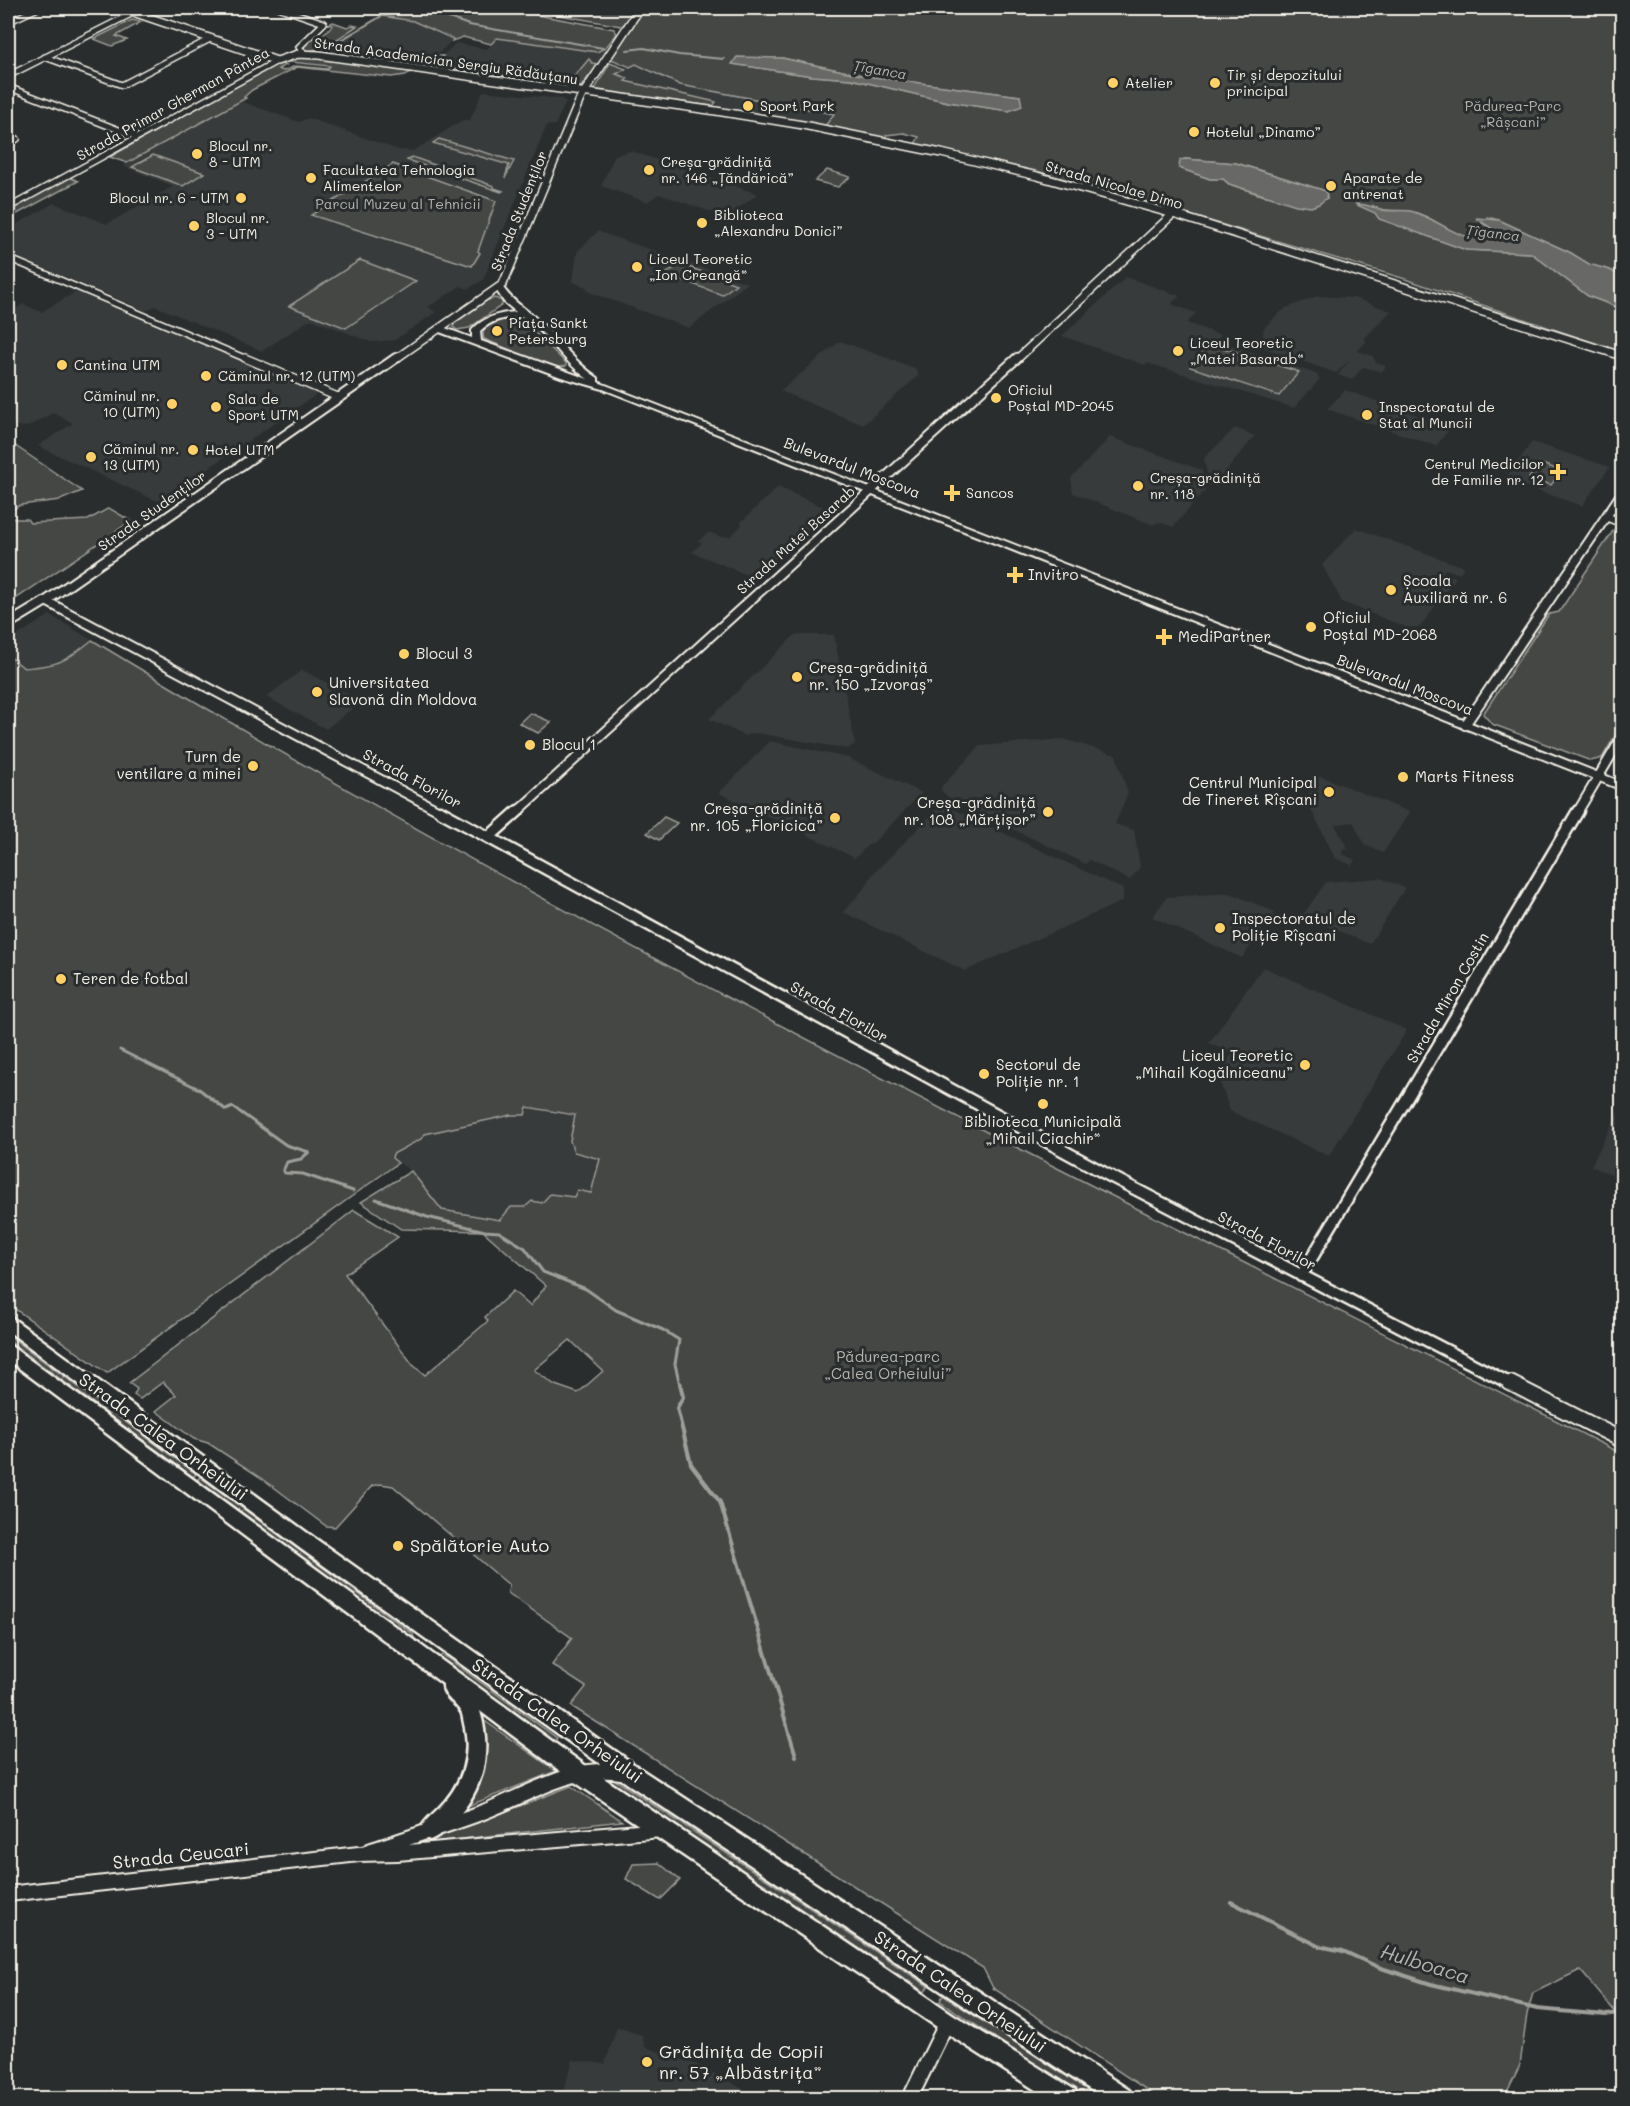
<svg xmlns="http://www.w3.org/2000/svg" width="1630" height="2106" viewBox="0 0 1630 2106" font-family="Mali,sans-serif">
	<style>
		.built { fill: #373a3a }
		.green { fill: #444645; stroke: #9c9c96; stroke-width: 1.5; fill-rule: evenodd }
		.water { fill: #676866; stroke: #9f9f9a; stroke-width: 1.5 }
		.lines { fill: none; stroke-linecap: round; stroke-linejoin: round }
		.stream-far2 { stroke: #9f9f9a; stroke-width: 2 }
		.stream-far1 { stroke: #9f9f9a; stroke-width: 3 }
		.stream { stroke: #9f9f9a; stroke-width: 4 }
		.street-far1-casing { stroke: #f4f1e8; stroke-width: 8 }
		.street-casing { stroke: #f4f1e8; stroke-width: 10 }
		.secondary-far3-casing { stroke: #f4f1e8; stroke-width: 10 }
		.secondary-far2-casing { stroke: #f4f1e8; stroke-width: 12 }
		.secondary-far1-casing { stroke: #f4f1e8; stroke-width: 15 }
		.secondary-casing { stroke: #f4f1e8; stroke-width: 18 }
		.primary-casing { stroke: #f4f1e8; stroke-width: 4 }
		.highway-casing { stroke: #f4f1e8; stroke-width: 5 }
		.street-far1 { stroke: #2a2d2e; stroke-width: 5 }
		.street { stroke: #2a2d2e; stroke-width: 7 }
		.secondary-far3 { stroke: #2a2d2e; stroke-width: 7 }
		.secondary-far2 { stroke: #2a2d2e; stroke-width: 8 }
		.secondary-far1 { stroke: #2a2d2e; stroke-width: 10 }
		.secondary { stroke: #2a2d2e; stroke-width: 14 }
		.primary { fill: #2a2d2e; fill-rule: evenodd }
		.highway { fill: #2a2d2e; fill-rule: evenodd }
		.poi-dot { fill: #ffd166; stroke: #2a2d2e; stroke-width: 2 }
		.labels { text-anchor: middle; stroke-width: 6; stroke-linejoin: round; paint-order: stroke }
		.far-street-label { font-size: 14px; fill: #f4f1e8; stroke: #2a2d2e }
		.far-water-label { font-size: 14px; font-style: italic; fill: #b5b3ae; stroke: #2a2d2e }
		.far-poi-label { font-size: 14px; fill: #f4f1e8; stroke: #2a2d2e; text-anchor: start }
		.far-park-label { font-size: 14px; fill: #b6b5af; stroke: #2a2d2e }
		.street-label { font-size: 15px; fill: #f4f1e8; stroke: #2a2d2e }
		.poi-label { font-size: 15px; fill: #f4f1e8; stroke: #2a2d2e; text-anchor: start }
		.park-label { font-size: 15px; fill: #b6b5af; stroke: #2a2d2e }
		.near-street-label { font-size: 18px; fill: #f4f1e8; stroke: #2a2d2e }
		.near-poi-label { font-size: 18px; fill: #f4f1e8; stroke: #2a2d2e; text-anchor: start }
		.near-water-label { font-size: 20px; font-style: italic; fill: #b5b3ae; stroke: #2a2d2e }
	</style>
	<rect width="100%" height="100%" fill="#2a2d2e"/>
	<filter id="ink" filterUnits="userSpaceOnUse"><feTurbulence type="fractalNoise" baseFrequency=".0167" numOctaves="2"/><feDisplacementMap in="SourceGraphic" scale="12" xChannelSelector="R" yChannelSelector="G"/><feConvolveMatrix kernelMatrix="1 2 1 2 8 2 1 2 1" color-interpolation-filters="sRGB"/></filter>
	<g filter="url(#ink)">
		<g class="built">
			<path d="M402,8L453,39L427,65L327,49L382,16Z"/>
			<path d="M497,38L597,52L605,48L610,42H614L599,64L592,63L590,59L573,78L566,77L553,82L433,66L456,43L487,49Z"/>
			<path d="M635,64L680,85L834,114L824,126L796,121L798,119L713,105L715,103L640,86L624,81L616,74Z"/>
			<path d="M483,91L562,99L566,102L555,125H547L483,280L468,289L461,286L428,307L436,312L395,340L371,342L311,319L262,351L155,306L146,311L8,253V229L54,203L107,224L173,186L123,166L240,101L299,122L308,118L399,150L413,151L463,120H470Z"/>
			<path d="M631,151L758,194L726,217L659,194L647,202L601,186L615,155Z"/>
			<path d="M598,231L605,234L748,283L689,328L589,292L586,287L573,282L577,252Z"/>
			<path d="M1126,277L1180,296L1171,304L1196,313L1187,323L1221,335L1216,340L1316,374L1320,379L1294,408L1147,363L1145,365L1062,336Z"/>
			<path d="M79,290L320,392L159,502L38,446L73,423L53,413L27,427L16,426L8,421V378L14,374L8,370V314L23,304L41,312Z"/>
			<path d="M1318,296L1354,298L1391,311L1365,338L1366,342L1358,351L1373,356L1376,363L1386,366L1382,372L1363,367L1352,380L1338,375L1350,360L1336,373L1264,348L1263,329L1276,316L1286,308Z"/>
			<path d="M840,341L915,368L919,375L863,425L780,391Z"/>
			<path d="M1345,390L1451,427L1436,446L1327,409Z"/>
			<path d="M1235,428L1255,436L1216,483L1208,480L1204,458Z"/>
			<path d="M1110,437L1202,470L1205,491L1173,527L1159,522L1153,525L1073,493L1071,478Z"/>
			<path d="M1532,442L1610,467L1582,506L1510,481L1507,476Z"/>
			<path d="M778,487L830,510L754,578L692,552L702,543L698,541L709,532L721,537L731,536L742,525L741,522Z"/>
			<path d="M1356,528L1464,567L1459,574L1446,569L1443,571L1456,578L1420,627H1405L1342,602L1322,565Z"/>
			<path d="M50,615L92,640L68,660L45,666L24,668L8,655V641Z"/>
			<path d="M795,635H834L855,744L848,749L756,733L745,736L709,719Z"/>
			<path d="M302,670L308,673L362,701L326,729L266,697Z"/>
			<path d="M1064,739L1116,755L1128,793L1115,824L1134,830L1140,867L1130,880L1089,860L1086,864L950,799L941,790L942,786L980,746Z"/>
			<path d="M770,741L848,758L922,793L873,843L867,846L855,858L719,793Z"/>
			<path d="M1320,776L1410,812L1383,853L1365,845L1353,822L1335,825L1348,849L1342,850L1343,854L1355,860L1352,865L1335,858L1306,799Z"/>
			<path d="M942,804L1123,889V901L965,971L843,912L867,885L872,875Z"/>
			<path d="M1381,878L1405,888L1370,944L1302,916L1326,882Z"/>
			<path d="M1230,893L1275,912L1273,915L1280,917L1275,924L1268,921L1260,933L1263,934L1260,938L1257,937L1242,958L1152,917L1167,897Z"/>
			<path d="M1263,967L1407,1030L1329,1156L1230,1111L1218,1076L1232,1054L1209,1043Z"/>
			<path d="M1622,1104V1180L1591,1166Z"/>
			<path d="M527,1107L575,1115L600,1159L591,1193L525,1207H511L500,1220L442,1210L411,1171L392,1158L393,1154L421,1139L425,1133L511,1115H525Z"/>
			<path d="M617,2027L642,2035L645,2047L698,2065L747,2091L744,2098H549L557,2093L562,2095L573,2060L605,2064Z"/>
		</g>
		<g class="green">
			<path d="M395,8H499L614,29L617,34L605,48L597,52L497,38L491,44L463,37L452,41L453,39L413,21L382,16L328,48L331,50L325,54L326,48Z"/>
			<path d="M519,8H635L627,22L621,26Z"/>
			<path d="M645,8H1622V277L1610,270L1589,265L1571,253L1499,220L1487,217L1482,223L1497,232C1463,251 1443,219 1413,212C1399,208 1384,214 1372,205L1380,219L1466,250L1531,253L1588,296L1622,309V352L1402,278L1133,198L1036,171L915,144L919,137L904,133L886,135V138L825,126L834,114L680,85L636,64L630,67L611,59ZM782,58L866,76L1020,96L1009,111L948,102L851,79L813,76L732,64ZM1185,159L1236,163L1326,191L1327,198L1264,196L1229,184L1223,179H1210L1179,168Z"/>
			<path d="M132,20L141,22L116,36L127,40L112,46L94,39Z"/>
			<path d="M333,22L347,27L352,25L357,26C344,34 315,58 301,48L313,38L318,39L333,25L329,24Z"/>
			<path d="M296,55L412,71L406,75L391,77L297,67L252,90L244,97L246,98L127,163L110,157L276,63L286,65L278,69L283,71L296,66L328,69L330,66L281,61Z"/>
			<path d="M440,56H443L434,66L553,82L566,77L573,78L589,59L592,63L599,64L579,89L429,68Z"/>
			<path d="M610,63L626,69L616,74L628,78L625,81L716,102L713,106L594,91Z"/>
			<path d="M439,139L514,161L505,178L509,165L433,143Z"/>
			<path d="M153,155L204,173L183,186L132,167Z"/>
			<path d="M412,157L494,186V188L503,191L501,192L407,160Z"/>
			<path d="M393,164L496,201L478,251L480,253L472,266L311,215Z"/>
			<path d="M827,170L850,177L838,187L815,181Z"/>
			<path d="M69,177L78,181L8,219V211Z"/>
			<path d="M360,260L416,281L346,328L289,306Z"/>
			<path d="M680,264L736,284L722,295L666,274Z"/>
			<path d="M495,298L502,301V305L469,328L457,330L453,327L455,323L488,300Z"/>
			<path d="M509,319L524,322L566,363V366L555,368L484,339C479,323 496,321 509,319Z"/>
			<path d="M1211,344L1299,372L1279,396L1190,367Z"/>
			<path d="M8,441L82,491L60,500L20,505L10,511V517L15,519H27L30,523L88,520L109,508L131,521L8,604Z"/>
			<path d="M1539,463L1562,471L1551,485L1529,478Z"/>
			<path d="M1622,524V724L1602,758L1591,761L1492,724L1483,714L1549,614L1559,612L1617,525Z"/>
			<path d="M92,640C586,940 1108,1192 1622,1454V2020L1580,1970L1533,1993L1527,2014L1520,2065L1504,2098H1159L993,1988L983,1968L571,1706L586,1687L552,1665L572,1638L508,1593L509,1585L393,1486L381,1484L372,1486L335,1527L326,1526L263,1479L208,1443L194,1439L156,1411L176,1395L163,1382L140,1399L134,1395L137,1389L129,1383L354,1210L398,1237L345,1274L413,1365L425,1375L488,1321L485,1317L513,1291L530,1306L546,1286L483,1231L401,1229L361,1202L411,1171L442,1210L500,1220L511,1207H525L532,1201L542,1203L550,1194L574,1197L577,1190L591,1193L600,1159L574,1152L570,1141L575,1115L527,1107L525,1115H511L425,1134L421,1139L393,1154L392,1158L398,1163L107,1373L8,1304V655L24,668C60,665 65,662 92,640ZM570,1340L603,1371L578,1393L555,1385L534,1370Z"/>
			<path d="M530,713L551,722L538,733L519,723Z"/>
			<path d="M664,817L677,823L659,840L647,833Z"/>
			<path d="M8,1335L196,1474L193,1477L8,1340Z"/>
			<path d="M200,1477L413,1634L414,1638H410L197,1480Z"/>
			<path d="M443,1655L557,1738L553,1743L440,1659V1656Z"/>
			<path d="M479,1717L556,1771L460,1809Z"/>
			<path d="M610,1778L614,1779L928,1986L925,1992L611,1783Z"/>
			<path d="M571,1786L622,1821L392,1847L484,1820Z"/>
			<path d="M659,1863L680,1880L660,1900L626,1879L633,1864Z"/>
			<path d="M943,1995L1100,2098H1085L940,2001Z"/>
		</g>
		<g class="water">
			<path d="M737,57L782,58L866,76L1020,96L1022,106L1009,111L948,102L851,79L813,76L732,64Z"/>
			<path d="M1185,159L1236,163L1326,191L1327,198L1319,204L1311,207L1296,205L1229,184L1223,179H1210L1179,168L1180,160Z"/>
			<path d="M1355,204C1370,204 1371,208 1382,210C1392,212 1404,209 1414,212C1442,220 1465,250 1497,232L1476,218L1499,220L1571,253L1589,264L1610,270L1622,277V309L1588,296L1531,253L1466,250L1379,219L1375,213Z"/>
		</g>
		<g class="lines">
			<g class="stream-far2">
				<path d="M420,8L469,25L603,48"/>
				<path d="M627,50L644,48L679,55L724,59"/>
			</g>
			<g class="stream-far1">
				<path d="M120,1050L199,1089L226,1110L233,1107L286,1145L309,1152L301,1159L287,1162L283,1171L285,1173L303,1174L353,1191"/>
				<path d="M376,1199L427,1217L485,1231L499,1232L525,1248L543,1272L586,1289L616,1310L663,1330L679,1340L675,1364L680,1385"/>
			</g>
			<g class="stream">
				<path d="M680,1383L683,1397L677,1408L691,1464L720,1502L796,1756"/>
				<path d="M1231,1902L1319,1946L1343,1951L1378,1967L1431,1984L1537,2009L1606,2015L1622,2012"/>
			</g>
			<defs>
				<g id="street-far1">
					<path d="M280,8L324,23L299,47L304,53"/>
					<path d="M8,22L38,8"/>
					<path d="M45,57L122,85L210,39"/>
					<path d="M8,76L135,12"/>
					<path d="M8,87L137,137"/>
					<path d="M8,144L17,139"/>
					<path d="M8,208L277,61"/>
					<path d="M8,258L249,360"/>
				</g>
				<g id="street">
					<path d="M245,358L340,398"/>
					<path d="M1607,517L1622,523"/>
				</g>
				<g id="secondary-far3">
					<path d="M121,8L277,61L298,54L319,55L716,111L803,125L941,153L1037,176L1173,214L1622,356"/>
					<path d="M394,360L503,284L581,97L640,8"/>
					<path d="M1016,360L1173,214"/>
				</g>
				<g id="secondary-far2">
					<path d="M46,601L443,813"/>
					<path d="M8,624L46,601L396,358"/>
					<path d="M1465,725L1622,493"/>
					<path d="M516,813L1017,358"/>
					<path d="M1577,813L1622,737"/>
				</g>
				<g id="secondary-far1">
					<path d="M440,811L1110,1176L1513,1385"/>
					<path d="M489,837L518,811"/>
					<path d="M1301,1276L1578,811"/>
				</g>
				<g id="secondary">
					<path d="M1510,1383L1622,1440"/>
					<path d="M369,1851C405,1839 442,1827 478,1814C523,1798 571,1764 621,1772"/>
					<path d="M8,1894L359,1854L397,1853L661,1830"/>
					<path d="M910,2098L947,2022"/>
				</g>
				<path id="primary" d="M496,286H502C512,302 527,309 540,322C560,340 575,363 598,378V382L1622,782V790L603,389L561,377L437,331L436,329L440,326L472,338V330C484,317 499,313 516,312L504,302L495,288ZM523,317C548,333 563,362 588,379L481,341L480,331C493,319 507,317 523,317Z"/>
				<g id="highway">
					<path d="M8,1315L313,1537L642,1770L1129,2090L1132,2098H1103L628,1784L301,1549L8,1331Z"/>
					<path d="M8,1344L586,1766L954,2015L1075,2090L1078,2098H1048L940,2029L572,1780L480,1711C492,1751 484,1789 455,1820C448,1828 440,1836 430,1840L423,1837L420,1830C424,1821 431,1816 438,1809C461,1786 471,1760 465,1728C464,1724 463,1718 462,1714C457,1703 442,1697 443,1684L8,1360Z"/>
				</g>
			</defs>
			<use href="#street-far1" class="street-far1-casing"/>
			<use href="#street" class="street-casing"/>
			<use href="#secondary-far3" class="secondary-far3-casing"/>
			<use href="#secondary-far2" class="secondary-far2-casing"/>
			<use href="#secondary-far1" class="secondary-far1-casing"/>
			<use href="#secondary" class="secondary-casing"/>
			<use href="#primary" class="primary-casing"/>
			<use href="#highway" class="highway-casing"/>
			<use href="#street-far1" class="street-far1"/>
			<use href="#street" class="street"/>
			<use href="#secondary-far3" class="secondary-far3"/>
			<use href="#secondary-far2" class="secondary-far2"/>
			<use href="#secondary-far1" class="secondary-far1"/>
			<use href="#secondary" class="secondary"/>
			<use href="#primary" class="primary"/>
			<use href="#highway" class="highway"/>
		</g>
	</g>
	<g class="poi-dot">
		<circle cx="1113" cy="83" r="6"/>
		<circle cx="1215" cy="83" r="6"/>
		<circle cx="748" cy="106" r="6"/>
		<circle cx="1194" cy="132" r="6"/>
		<circle cx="197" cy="154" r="6"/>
		<circle cx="649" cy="170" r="6"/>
		<circle cx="311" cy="178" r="6"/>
		<circle cx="1331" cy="186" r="6"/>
		<circle cx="241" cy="198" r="6"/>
		<circle cx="702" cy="223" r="6"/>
		<circle cx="194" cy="226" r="6"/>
		<circle cx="637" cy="267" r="6"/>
		<circle cx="497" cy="331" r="6"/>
		<circle cx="1178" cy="351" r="6"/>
		<circle cx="62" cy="365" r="6"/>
		<circle cx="206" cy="376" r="6"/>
		<circle cx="996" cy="398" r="6"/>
		<circle cx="172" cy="404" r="6"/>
		<circle cx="216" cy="407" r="6"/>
		<circle cx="1367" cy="415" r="6"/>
		<circle cx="193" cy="450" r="6"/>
		<circle cx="91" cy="457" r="6"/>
		<path d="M1555 463h6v6h6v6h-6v6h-6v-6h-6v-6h6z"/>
		<circle cx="1138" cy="486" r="6"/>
		<path d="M949 484h6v6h6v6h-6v6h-6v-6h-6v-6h6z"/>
		<path d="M1012 566h6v6h6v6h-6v6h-6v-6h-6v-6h6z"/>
		<circle cx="1391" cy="590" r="6"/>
		<circle cx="1311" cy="627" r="6"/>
		<path d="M1161 628h6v6h6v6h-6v6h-6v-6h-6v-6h6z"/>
		<circle cx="404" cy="654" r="6"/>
		<circle cx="797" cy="677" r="6"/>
		<circle cx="317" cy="692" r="6"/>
		<circle cx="530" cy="745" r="6"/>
		<circle cx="253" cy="766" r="6"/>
		<circle cx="1403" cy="777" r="6"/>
		<circle cx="1329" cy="792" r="6"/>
		<circle cx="1048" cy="812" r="6"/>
		<circle cx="835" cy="818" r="6"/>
		<circle cx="1220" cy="928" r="6"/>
		<circle cx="61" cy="979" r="6"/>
		<circle cx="1305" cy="1065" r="6"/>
		<circle cx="984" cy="1074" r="6"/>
		<circle cx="1043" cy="1104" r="6"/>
		<circle cx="398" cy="1546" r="6"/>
		<circle cx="647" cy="2062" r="6"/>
	</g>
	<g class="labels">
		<g class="far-street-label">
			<text transform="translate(446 61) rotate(8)" y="5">Strada Academician Sergiu Rădăuțanu</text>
			<text transform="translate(173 104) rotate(-29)" y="5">Strada Primar Gherman Pântea</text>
			<text transform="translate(1114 185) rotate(16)" y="5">Strada Nicolae Dimo</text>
			<text transform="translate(519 211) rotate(-68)" y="5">Strada Studenților</text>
			<text transform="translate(152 511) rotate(-35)" y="5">Strada Studenților</text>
			<text transform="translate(796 540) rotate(-42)" y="5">Strada Matei Basarab</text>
		</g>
		<g class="far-water-label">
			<text transform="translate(880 70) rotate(10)" y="5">Țîganca</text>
			<text transform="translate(1493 233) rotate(7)" y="5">Țîganca</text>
		</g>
		<g class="far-poi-label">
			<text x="1227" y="80">Tir și depozitului<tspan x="1227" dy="16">principal</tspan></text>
			<text x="1125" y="88">Atelier</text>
			<text x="760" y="111">Sport Park</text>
			<text x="1206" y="137">Hotelul „Dinamo”</text>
			<text x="209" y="151">Blocul nr.<tspan x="209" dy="16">8 - UTM</tspan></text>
			<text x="661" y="167">Creșa-grădiniță<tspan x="661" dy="16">nr. 146 „Țăndărică”</tspan></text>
			<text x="323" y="175">Facultatea Tehnologia<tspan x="323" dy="16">Alimentelor</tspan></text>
			<text x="1343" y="183">Aparate de<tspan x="1343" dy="16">antrenat</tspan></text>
			<text x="229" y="203" text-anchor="end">Blocul nr. 6 - UTM</text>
			<text x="714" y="220">Biblioteca<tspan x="714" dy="16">„Alexandru Donici”</tspan></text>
			<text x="206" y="223">Blocul nr.<tspan x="206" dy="16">3 - UTM</tspan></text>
			<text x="649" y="264">Liceul Teoretic<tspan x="649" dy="16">„Ion Creangă“</tspan></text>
			<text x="509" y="328">Piața Sankt<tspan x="509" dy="16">Petersburg</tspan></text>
			<text x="1190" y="348">Liceul Teoretic<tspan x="1190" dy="16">„Matei Basarab“</tspan></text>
			<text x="74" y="370">Cantina UTM</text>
			<text x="218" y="381">Căminul nr. 12 (UTM)</text>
			<text x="1008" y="395">Oficiul<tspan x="1008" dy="16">Poștal MD-2045</tspan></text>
			<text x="160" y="401" text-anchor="end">Căminul nr.<tspan x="160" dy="16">10 (UTM)</tspan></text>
			<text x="228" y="404">Sala de<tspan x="228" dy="16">Sport UTM</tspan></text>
			<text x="1379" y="412">Inspectoratul de<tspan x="1379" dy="16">Stat al Muncii</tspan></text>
			<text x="103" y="454">Căminul nr.<tspan x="103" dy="16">13 (UTM)</tspan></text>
			<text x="205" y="455">Hotel UTM</text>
			<text x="1544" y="469" text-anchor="end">Centrul Medicilor<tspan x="1544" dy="16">de Familie nr. 12</tspan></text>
			<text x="1150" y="483">Creșa-grădiniță<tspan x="1150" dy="16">nr. 118</tspan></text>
			<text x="966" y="498">Sancos</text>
		</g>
		<g class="far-park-label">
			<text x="1513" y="111">Pădurea-Parc<tspan x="1513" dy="16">„Râșcani”</tspan></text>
			<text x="398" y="209">Parcul Muzeu al Tehnicii</text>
		</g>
		<g class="street-label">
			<text transform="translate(852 468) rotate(21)" y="5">Bulevardul Moscova</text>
			<text transform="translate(1405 685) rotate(21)" y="5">Bulevardul Moscova</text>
			<text transform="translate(412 779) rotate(28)" y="5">Strada Florilor</text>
			<text transform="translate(1448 998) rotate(-60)" y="5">Strada Miron Costin</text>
			<text transform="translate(839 1012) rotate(29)" y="5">Strada Florilor</text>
			<text transform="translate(1267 1241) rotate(28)" y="5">Strada Florilor</text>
		</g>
		<g class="poi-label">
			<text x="1028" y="580">Invitro</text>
			<text x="1403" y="586">Școala<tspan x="1403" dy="17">Auxiliară nr. 6</tspan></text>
			<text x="1323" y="623">Oficiul<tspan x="1323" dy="17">Poștal MD-2068</tspan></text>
			<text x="1178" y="642">MediPartner</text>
			<text x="416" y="659">Blocul 3</text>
			<text x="809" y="673">Creșa-grădiniță<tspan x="809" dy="17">nr. 150 „Izvoraș”</tspan></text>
			<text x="329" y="688">Universitatea<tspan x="329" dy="17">Slavonă din Moldova</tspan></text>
			<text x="542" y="750">Blocul 1</text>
			<text x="241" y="762" text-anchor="end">Turn de<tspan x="241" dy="17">ventilare a minei</tspan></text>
			<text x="1415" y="782">Marts Fitness</text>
			<text x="1317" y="788" text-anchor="end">Centrul Municipal<tspan x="1317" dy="17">de Tineret Rîșcani</tspan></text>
			<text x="1036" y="808" text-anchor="end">Creșa-grădiniță<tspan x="1036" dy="17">nr. 108 „Mărțișor”</tspan></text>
			<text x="823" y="814" text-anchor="end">Creșa-grădiniță<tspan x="823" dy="17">nr. 105 „Floricica”</tspan></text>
			<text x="1232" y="924">Inspectoratul de<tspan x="1232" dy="17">Poliție Rîșcani</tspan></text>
			<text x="73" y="984">Teren de fotbal</text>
			<text x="1293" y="1061" text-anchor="end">Liceul Teoretic<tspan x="1293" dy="17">„Mihail Kogălniceanu”</tspan></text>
			<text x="996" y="1070">Sectorul de<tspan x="996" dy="17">Poliție nr. 1</tspan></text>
			<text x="1043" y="1127" text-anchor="middle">Biblioteca Municipală<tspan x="1043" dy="17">„Mihail Ciachir“</tspan></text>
		</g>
		<g class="park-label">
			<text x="888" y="1362">Pădurea-parc<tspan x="888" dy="17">„Calea Orheiului”</tspan></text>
		</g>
		<g class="near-street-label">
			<text transform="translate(163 1437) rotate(36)" y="6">Strada Calea Orheiului</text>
			<text transform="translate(557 1721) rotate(35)" y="6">Strada Calea Orheiului</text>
			<text transform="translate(181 1856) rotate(-6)" y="6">Strada Ceucari</text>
			<text transform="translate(960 1992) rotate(34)" y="6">Strada Calea Orheiului</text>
		</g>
		<g class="near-poi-label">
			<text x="410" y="1552">Spălătorie Auto</text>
			<text x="659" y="2058">Grădinița de Copii<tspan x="659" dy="21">nr. 57 „Albăstrița”</tspan></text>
		</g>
		<g class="near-water-label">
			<text transform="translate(1425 1964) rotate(17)" y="7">Hulboaca</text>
		</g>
	</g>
	<rect width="1630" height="2106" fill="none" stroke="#2a2d2e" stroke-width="30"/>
	<rect x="15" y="15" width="1600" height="2076" fill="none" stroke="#f4f1e8" stroke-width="2" filter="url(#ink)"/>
</svg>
